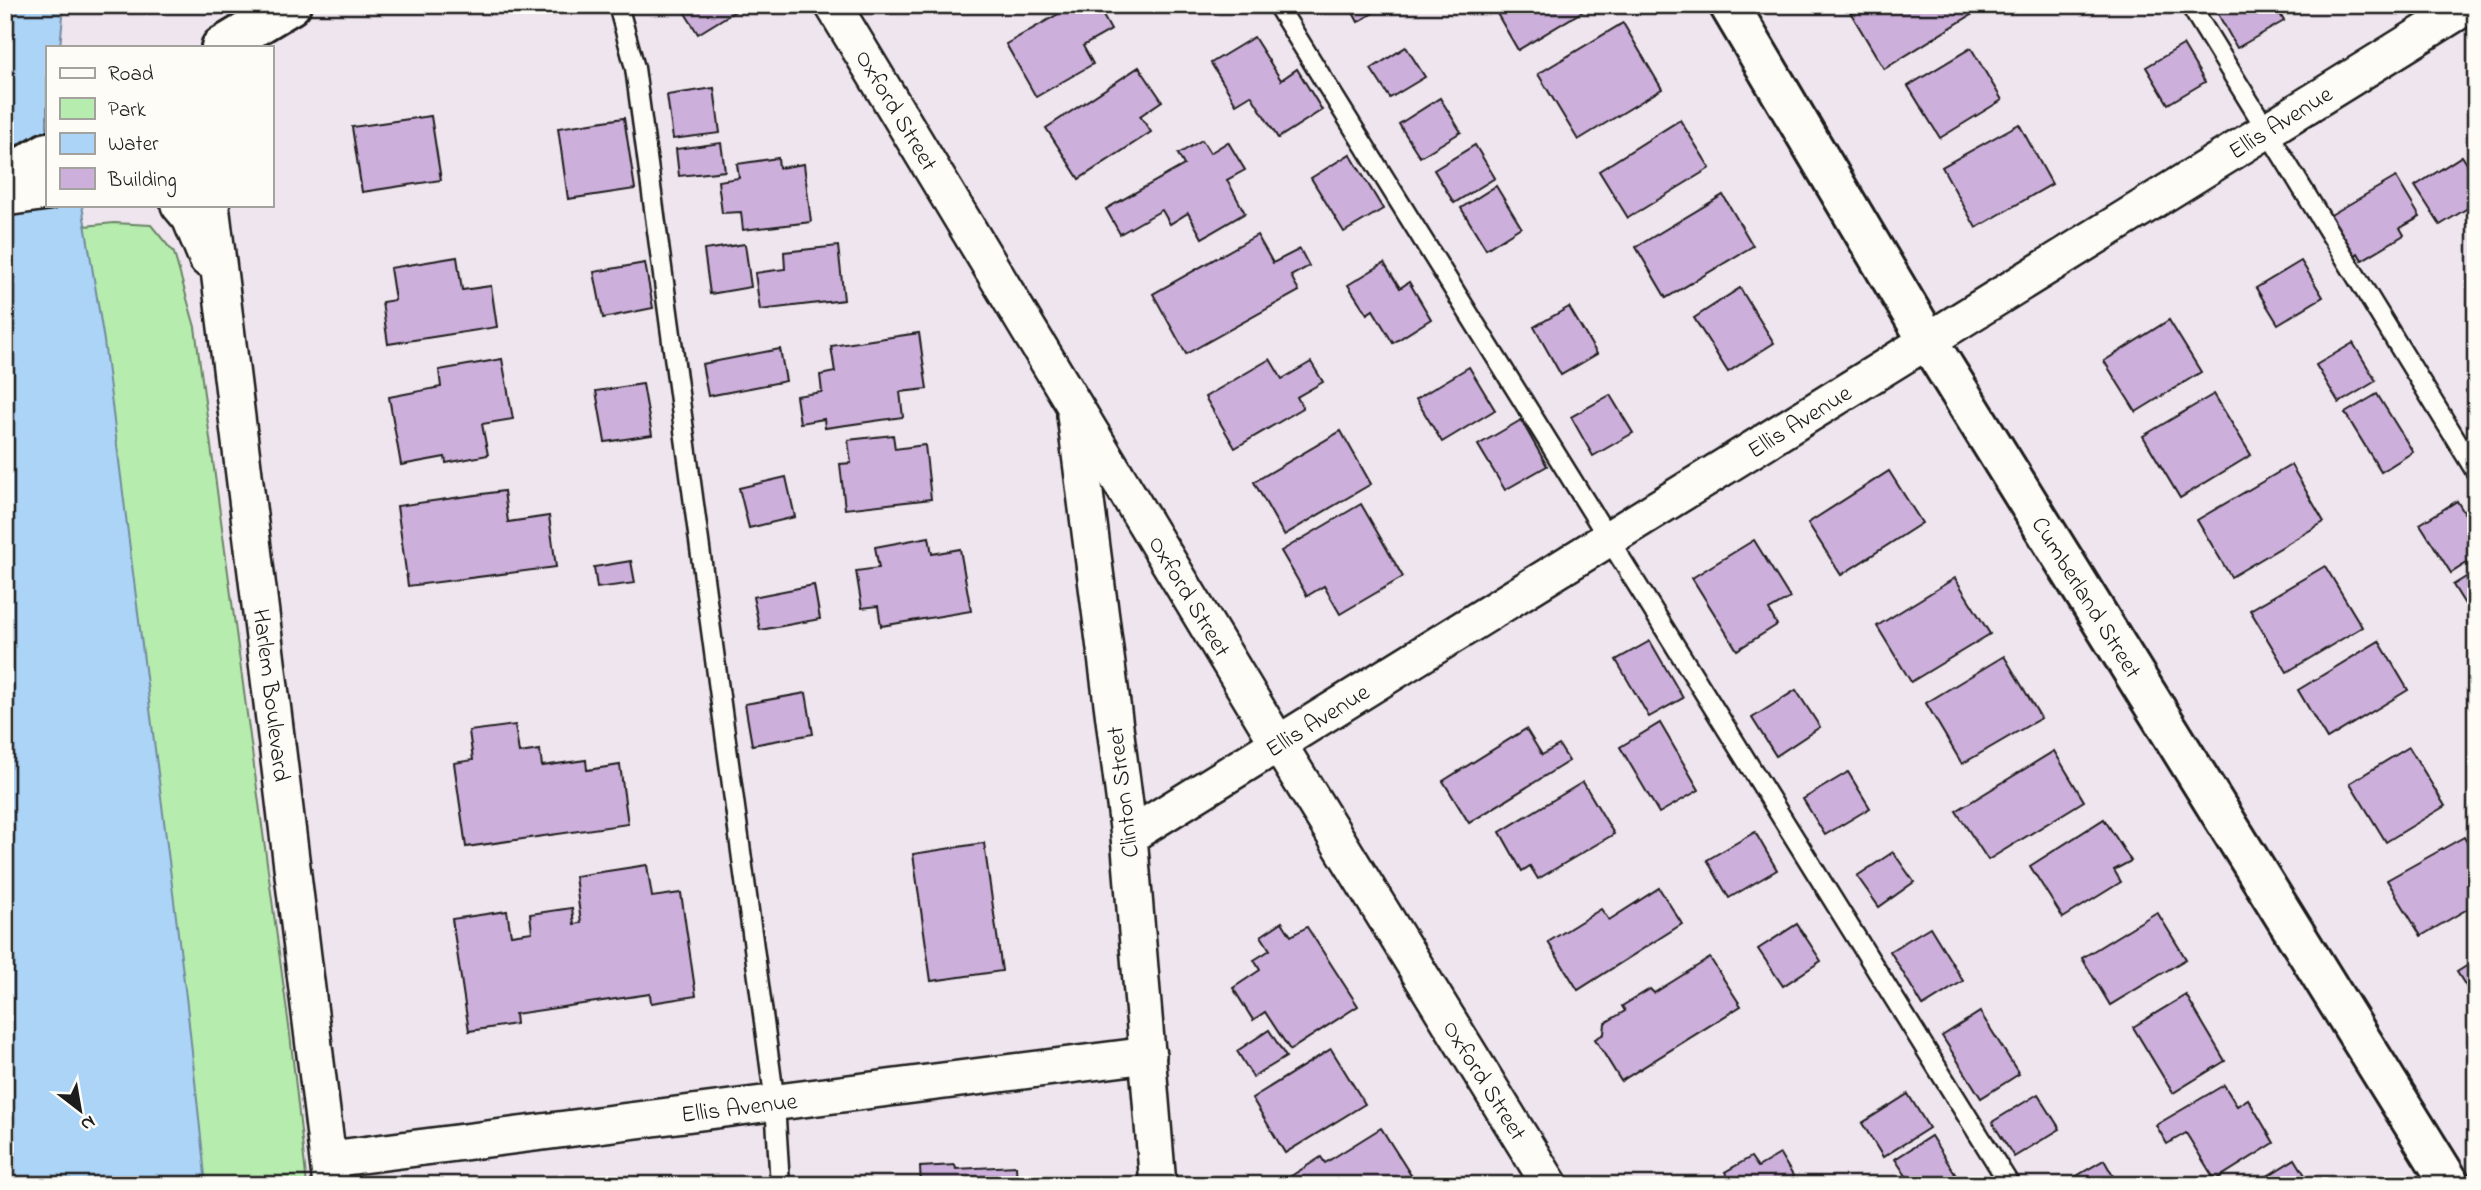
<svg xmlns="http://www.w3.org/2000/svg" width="2481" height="1190" viewBox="0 0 2481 1190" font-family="'Indie Flower',sans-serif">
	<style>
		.green { fill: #b6ecae; stroke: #698465; stroke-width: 2 }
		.water { fill: #abd4f6; stroke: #728a9f; stroke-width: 2 }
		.building { fill: #cdafdb; stroke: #1c1c1c; stroke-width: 2 }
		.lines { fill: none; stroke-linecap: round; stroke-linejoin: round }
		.lane-casing { stroke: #1c1c1c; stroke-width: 23 }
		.street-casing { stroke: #1c1c1c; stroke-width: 40 }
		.secondary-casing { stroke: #1c1c1c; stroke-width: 44 }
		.lane { stroke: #fdfcf7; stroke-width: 18 }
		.street { stroke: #fdfcf7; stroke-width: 35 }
		.secondary { stroke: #fdfcf7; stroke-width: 38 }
		.labels { text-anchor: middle; stroke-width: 6; stroke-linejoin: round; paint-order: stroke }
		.street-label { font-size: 24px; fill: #1c1c1c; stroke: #fdfcf7 }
	</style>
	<rect width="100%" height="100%" fill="#efe5ef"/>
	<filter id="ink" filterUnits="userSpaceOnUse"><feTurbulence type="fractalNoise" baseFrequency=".0143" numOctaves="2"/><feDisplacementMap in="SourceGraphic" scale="14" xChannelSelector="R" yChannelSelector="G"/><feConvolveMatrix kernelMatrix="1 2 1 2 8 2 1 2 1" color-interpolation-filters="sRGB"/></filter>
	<g filter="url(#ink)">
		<path class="green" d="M114,223L151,225L174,253L195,327L290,1034L307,1185H205L85,226Z"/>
		<path class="water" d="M5,5H64L60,47H47V205H82L104,341L187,1005L206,1185H5Z"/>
		<g class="building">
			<path d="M680,5H745L698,34Z"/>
			<path d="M1074,5H1097L1111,30L1083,46L1093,64L1036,97L1006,44Z"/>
			<path d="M1349,5H1386L1358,22Z"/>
			<path d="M1492,5H1593L1518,50Z"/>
			<path d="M1846,5H1987L1884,69Z"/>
			<path d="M2213,5H2275L2284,21L2237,48Z"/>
			<path d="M1623,23L1662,89L1578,140L1538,74Z"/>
			<path d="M1254,37L1281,80L1297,69L1322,110L1278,138L1251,95L1236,104L1211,63Z"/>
			<path d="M2183,45L2205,82L2168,104L2146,67Z"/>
			<path d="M1406,47L1425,77L1390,98L1371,69Z"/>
			<path d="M1971,48L2002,100L1940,138L1908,86Z"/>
			<path d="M1139,67L1162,101L1140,116L1151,132L1079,179L1046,128Z"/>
			<path d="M714,88L720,133L673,139L667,95Z"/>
			<path d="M1440,98L1461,132L1420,157L1399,124Z"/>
			<path d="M431,116L441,180L362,192L352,127Z"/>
			<path d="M624,118L635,189L568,199L558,128Z"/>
			<path d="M1680,120L1710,168L1628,218L1599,171Z"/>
			<path d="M2019,124L2052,184L1976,228L1942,167Z"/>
			<path d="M2476,125V142L2468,130Z"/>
			<path d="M1202,140L1210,153L1228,142L1245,170L1227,180L1245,213L1202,238L1188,213L1170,224L1162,210L1120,234L1106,209L1184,165L1178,154Z"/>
			<path d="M721,143L725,171L679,176L676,149Z"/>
			<path d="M1475,145L1495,178L1454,203L1434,170Z"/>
			<path d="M1350,154L1383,209L1344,232L1311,178Z"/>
			<path d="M2462,156L2476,178V203L2440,225L2415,186Z"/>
			<path d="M778,158L779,168L804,164L811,222L743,230L741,212L722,213L718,181L739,178L737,164Z"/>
			<path d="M2396,177L2420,217L2400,228L2404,235L2362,260L2358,253L2353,257L2329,216Z"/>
			<path d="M1496,186L1521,227L1486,249L1461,208Z"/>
			<path d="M1723,195L1753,246L1666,298L1636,247Z"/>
			<path d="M1257,235L1273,263L1300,249L1309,266L1291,276L1299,291L1186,354L1153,294Z"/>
			<path d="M745,244L751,287L710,294L704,250Z"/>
			<path d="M838,246L844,300L760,310L755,273L785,269L784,252Z"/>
			<path d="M457,257L462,290L491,286L497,327L388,344L382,302L395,300L390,268Z"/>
			<path d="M2301,261L2323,297L2278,324L2256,288Z"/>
			<path d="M645,263L653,308L603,318L594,272Z"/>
			<path d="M1384,263L1400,288L1409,282L1431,319L1393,343L1373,310L1367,314L1348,285Z"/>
			<path d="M1740,288L1774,343L1728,372L1694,318Z"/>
			<path d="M1569,307L1597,354L1561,375L1534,327Z"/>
			<path d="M2169,320L2201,372L2136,412L2104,361Z"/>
			<path d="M919,333L927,389L900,392L903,417L825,428L824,419L800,423L796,396L822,392L820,375L835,372L831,346Z"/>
			<path d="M2353,343L2376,381L2339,403L2316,365Z"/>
			<path d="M780,349L786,381L708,396L702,364Z"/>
			<path d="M502,359L513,419L482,424L488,455L446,463L445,457L401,465L389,397L441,387L439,370Z"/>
			<path d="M1270,359L1282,379L1311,362L1323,382L1297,397L1303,408L1235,448L1205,397Z"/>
			<path d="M1469,367L1495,410L1442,442L1416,399Z"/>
			<path d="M643,384L652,435L605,442L596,391Z"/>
			<path d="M2476,385V409L2466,391Z"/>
			<path d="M2214,394L2251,455L2180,498L2143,436Z"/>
			<path d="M2377,394L2413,452L2381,472L2345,413Z"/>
			<path d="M1610,395L1633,433L1593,456L1571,417Z"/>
			<path d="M1521,420L1547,466L1505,490L1478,445Z"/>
			<path d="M1341,431L1371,484L1284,535L1254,482Z"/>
			<path d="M893,435L895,449L925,445L931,499L845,509L840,464L851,463L848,440Z"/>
			<path d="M2291,465L2324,522L2231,577L2197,520Z"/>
			<path d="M1889,471L1922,523L1841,575L1808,523Z"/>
			<path d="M786,477L795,517L749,528L739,488Z"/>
			<path d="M504,491L508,522L549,516L556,567L408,586L397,506Z"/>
			<path d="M2457,501L2476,532V557L2451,573L2420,524Z"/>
			<path d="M1361,504L1403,577L1340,614L1324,586L1307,596L1281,551Z"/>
			<path d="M929,537L932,554L960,549L971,611L881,626L878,606L862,608L856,571L879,568L875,547Z"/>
			<path d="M1754,540L1790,598L1769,610L1777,625L1737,650L1692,578Z"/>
			<path d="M631,561L635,583L597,588L594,567Z"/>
			<path d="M2325,566L2362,627L2287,672L2250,610Z"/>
			<path d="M2476,571V622L2453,585Z"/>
			<path d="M1955,578L1990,634L1911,682L1877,626Z"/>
			<path d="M814,585L820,619L760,630L753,597Z"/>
			<path d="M1650,641L1683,698L1649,717L1616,660Z"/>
			<path d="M2379,641L2408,690L2327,739L2298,690Z"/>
			<path d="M2004,656L2041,718L1962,764L1926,703Z"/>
			<path d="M1796,690L1820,727L1776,756L1752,718Z"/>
			<path d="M806,693L813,734L752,745L745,704Z"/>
			<path d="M1660,723L1699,790L1659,813L1620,747Z"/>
			<path d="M515,725L519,753L540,750L542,766L586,760L587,770L620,765L628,824L466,847L454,763L473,760L469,731Z"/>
			<path d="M1526,729L1542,755L1559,745L1569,761L1469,823L1443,781Z"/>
			<path d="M2409,747L2445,806L2386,842L2350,783Z"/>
			<path d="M2054,751L2084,801L1988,860L1956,811Z"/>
			<path d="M1848,772L1870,808L1825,835L1803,799Z"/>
			<path d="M1583,782L1614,834L1538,879L1530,866L1522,871L1500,832Z"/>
			<path d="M2104,819L2131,861L2114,870L2121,882L2063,918L2030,866Z"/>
			<path d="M1755,832L1777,870L1729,898L1707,860Z"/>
			<path d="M2464,837L2476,858V904L2421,936L2387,880Z"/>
			<path d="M984,843L1002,971L931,981L913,854Z"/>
			<path d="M1893,852L1914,882L1879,907L1857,876Z"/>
			<path d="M647,865L652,897L681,893L696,996L651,1003L650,994L515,1014L516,1024L469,1031L452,919L507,911L511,935L532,932L530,914L572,908L574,924L581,923L575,876Z"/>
			<path d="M1659,888L1682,924L1578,990L1548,942L1601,909L1609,920Z"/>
			<path d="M2157,912L2186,959L2110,1005L2082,958Z"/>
			<path d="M1282,922L1291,936L1307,927L1358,1006L1290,1050L1265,1012L1253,1020L1233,988L1260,970L1254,960L1270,950L1261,936Z"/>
			<path d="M1797,924L1821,961L1783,986L1758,949Z"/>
			<path d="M1930,927L1963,981L1923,1006L1890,951Z"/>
			<path d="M1710,958L1741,1006L1621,1081L1595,1039L1604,1034L1605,1023L1625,1011L1622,1006L1650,989L1654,993Z"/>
			<path d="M2476,960V1002L2457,972Z"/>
			<path d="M2186,995L2225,1061L2173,1093L2133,1027Z"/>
			<path d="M1980,1012L2019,1074L1981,1098L1942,1036Z"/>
			<path d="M1269,1030L1286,1057L1253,1077L1237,1051Z"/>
			<path d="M1331,1049L1365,1104L1285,1153L1252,1098Z"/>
			<path d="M2224,1085L2237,1106L2248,1099L2274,1143L2215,1180L2186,1133L2167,1144L2156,1125Z"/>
			<path d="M1908,1094L1929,1128L1883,1157L1862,1123Z"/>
			<path d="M2038,1094L2060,1129L2014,1157L1992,1122Z"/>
			<path d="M1381,1128L1414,1180L1407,1185H1277L1321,1157L1325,1163Z"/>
			<path d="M1931,1136L1962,1185H1912L1895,1159Z"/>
			<path d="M1780,1154L1795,1179L1787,1185H1730L1731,1184L1725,1172L1751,1157L1758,1167Z"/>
			<path d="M2295,1159L2311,1185H2253Z"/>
			<path d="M2104,1160L2118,1185H2063V1184Z"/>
			<path d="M955,1165L956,1169L1016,1166L1017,1185H921L920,1167Z"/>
		</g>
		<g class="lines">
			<defs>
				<g id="lane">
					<path d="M618,5L635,68L775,1103L780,1185"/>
					<path d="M1277,5L2010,1185"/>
					<path d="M2190,5L2476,472"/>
				</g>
				<g id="street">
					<path d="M833,5L1279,745L1550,1185"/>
					<path d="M5,198L47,192"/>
					<path d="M179,205L190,218L207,259"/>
					<path d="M211,205L331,1185"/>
					<path d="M1075,415L1129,836L1158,1185"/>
					<path d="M1129,836L2469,5"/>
					<path d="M330,1159L1148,1055"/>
				</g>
				<g id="secondary">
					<path d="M1729,5L1928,341L2451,1185"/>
					<path d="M221,47L291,5"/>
					<path d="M5,177L47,152"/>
				</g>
			</defs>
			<use href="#lane" class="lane-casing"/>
			<use href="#street" class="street-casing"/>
			<use href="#secondary" class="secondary-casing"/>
			<use href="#lane" class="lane"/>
			<use href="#street" class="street"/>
			<use href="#secondary" class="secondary"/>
		</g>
	</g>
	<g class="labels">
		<g class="street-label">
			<text transform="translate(897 110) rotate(59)" y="8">Oxford Street</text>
			<text transform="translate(2280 122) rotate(-32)" y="8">Ellis Avenue</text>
			<text transform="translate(1799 421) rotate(-32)" y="8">Ellis Avenue</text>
			<text transform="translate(1190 596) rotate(59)" y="8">Oxford Street</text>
			<text transform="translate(2087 597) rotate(58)" y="8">Cumberland Street</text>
			<text transform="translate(272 695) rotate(83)" y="8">Harlem Boulevard</text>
			<text transform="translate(1317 720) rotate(-32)" y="8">Ellis Avenue</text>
			<text transform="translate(1122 792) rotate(-97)" y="8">Clinton Street</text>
			<text transform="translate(1485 1080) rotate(58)" y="8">Oxford Street</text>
			<text transform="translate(739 1107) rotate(-7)" y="8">Ellis Avenue</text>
		</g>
	</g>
	<rect width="2481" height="1190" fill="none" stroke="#fdfcf7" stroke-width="28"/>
	<rect x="14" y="14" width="2453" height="1162" fill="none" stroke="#1c1c1c" stroke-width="2.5" filter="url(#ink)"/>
	<rect x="46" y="46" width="228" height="161" fill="#fdfcf7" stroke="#a3a29f" stroke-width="2"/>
	<rect x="60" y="68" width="35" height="10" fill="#fdfcf7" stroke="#a3a29f" stroke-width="2"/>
	<text x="108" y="80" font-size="21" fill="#1c1c1c">Road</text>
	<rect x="60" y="98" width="35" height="21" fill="#b6ecae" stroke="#a3a29f" stroke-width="2"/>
	<text x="108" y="116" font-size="21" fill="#1c1c1c">Park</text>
	<rect x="60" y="133" width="35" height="21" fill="#abd4f6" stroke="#a3a29f" stroke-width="2"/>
	<text x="108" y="150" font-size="21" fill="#1c1c1c">Water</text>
	<rect x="60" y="168" width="35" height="21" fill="#cdafdb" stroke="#a3a29f" stroke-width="2"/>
	<text x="108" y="186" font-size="21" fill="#1c1c1c">Building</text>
	<g transform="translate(80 1110) rotate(149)" stroke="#fdfcf7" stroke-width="5" paint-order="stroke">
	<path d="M0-5L12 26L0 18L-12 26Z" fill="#1c1c1c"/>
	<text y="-10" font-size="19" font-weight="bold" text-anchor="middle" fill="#1c1c1c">N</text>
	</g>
</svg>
